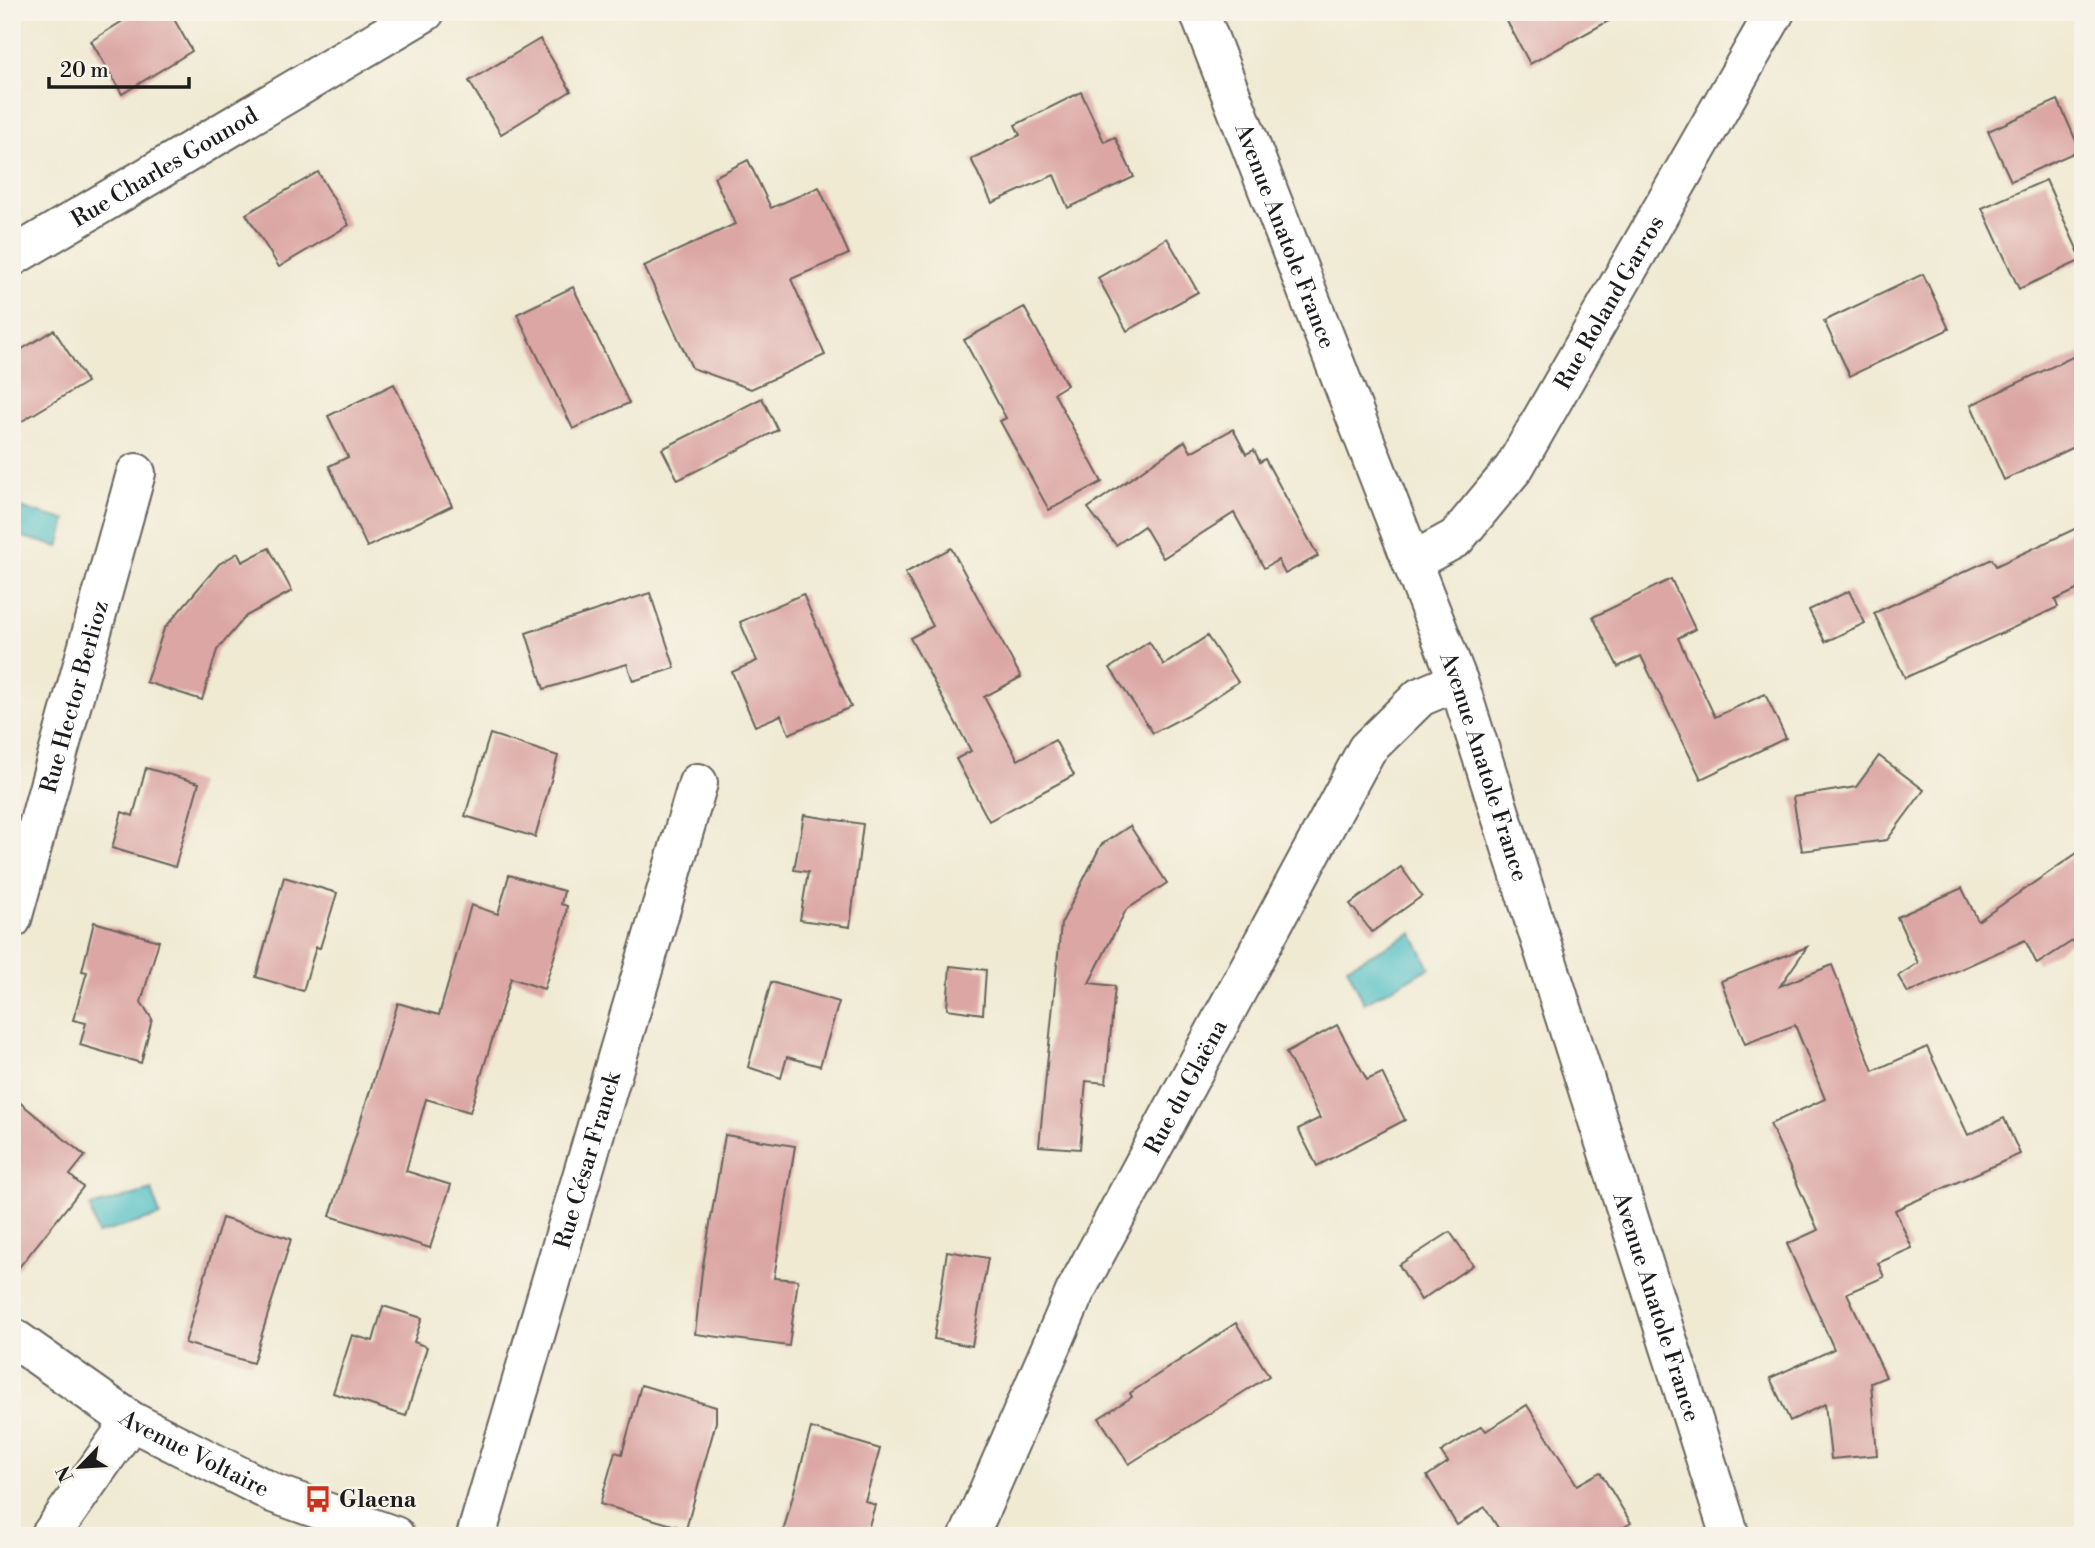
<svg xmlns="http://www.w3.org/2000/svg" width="2095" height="1548" viewBox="0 0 2095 1548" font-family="'Libre Bodoni',serif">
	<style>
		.water { fill: #52c0c6; stroke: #376e71; stroke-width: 2 }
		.building { fill: #dba6a4 }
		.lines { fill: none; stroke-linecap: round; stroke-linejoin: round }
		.street-casing { stroke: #66645c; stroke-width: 42 }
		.secondary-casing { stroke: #66645c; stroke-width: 42 }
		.street { stroke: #fff; stroke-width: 38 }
		.secondary { stroke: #fff; stroke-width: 38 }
		.labels { text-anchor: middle; stroke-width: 5; stroke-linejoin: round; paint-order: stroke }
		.street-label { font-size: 23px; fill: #1c1c1c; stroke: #f7f3e8 }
		.poi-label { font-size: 23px; font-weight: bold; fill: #1c1c1c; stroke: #f7f3e8; text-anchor: start }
	</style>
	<rect width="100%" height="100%" fill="#f7f3e8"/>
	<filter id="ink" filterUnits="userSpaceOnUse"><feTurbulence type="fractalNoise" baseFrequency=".0143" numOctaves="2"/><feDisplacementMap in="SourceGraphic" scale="14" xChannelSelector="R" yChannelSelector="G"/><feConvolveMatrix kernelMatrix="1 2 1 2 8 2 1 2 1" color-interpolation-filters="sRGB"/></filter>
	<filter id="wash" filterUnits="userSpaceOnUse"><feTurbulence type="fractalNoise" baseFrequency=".00686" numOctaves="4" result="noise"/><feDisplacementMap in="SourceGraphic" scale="28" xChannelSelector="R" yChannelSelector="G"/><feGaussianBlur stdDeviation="1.57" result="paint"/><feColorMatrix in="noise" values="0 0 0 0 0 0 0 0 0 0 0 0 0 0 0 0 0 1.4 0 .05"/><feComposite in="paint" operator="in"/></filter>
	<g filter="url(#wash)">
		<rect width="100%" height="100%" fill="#f0ead3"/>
		<g class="water">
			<path d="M12,506L66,520L59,547L12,534Z"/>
			<path d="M1412,933L1430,968L1364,1003L1347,967Z"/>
			<path d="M152,1190L160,1216L97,1234L90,1207Z"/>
		</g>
		<g id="blocks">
			<g class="building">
				<path d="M137,12H170L192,51L122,94L91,41Z"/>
				<path d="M1502,12H1625L1530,64Z"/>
				<path d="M540,39L571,91L501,134L469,81Z"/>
				<path d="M1081,92L1104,142L1115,137L1134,177L1068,208L1054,175L992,203L971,159L1020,135L1015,125Z"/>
				<path d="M2058,100L2080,150L2011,181L1988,131Z"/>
				<path d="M748,160L771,208L819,187L849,254L791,279L825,355L751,389L692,368L644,266L735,224L714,177Z"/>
				<path d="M318,172L349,225L279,267L246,214Z"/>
				<path d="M2046,180L2082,260L2019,289L1982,208Z"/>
				<path d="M1167,238L1198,292L1127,331L1098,278Z"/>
				<path d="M1923,274L1949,329L1850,376L1824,321Z"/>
				<path d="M573,287L629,403L573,429L517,314Z"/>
				<path d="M1024,307L1067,385L1054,393L1102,482L1049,510L1000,421L1006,418L964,340Z"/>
				<path d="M54,330L87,382L12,427V355Z"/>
				<path d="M2083,352V443L2004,480L1971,405Z"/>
				<path d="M394,384L452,506L367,547L329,466L348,457L328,416Z"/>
				<path d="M762,398L778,430L678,480L662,449Z"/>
				<path d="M1233,429L1246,454L1254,450L1260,462L1265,459L1318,556L1285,574L1278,560L1264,568L1234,513L1163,558L1144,526L1116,545L1088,508L1185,441L1191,452Z"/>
				<path d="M2083,525V587L2055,600L2058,607L1905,678L1874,613L1992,559L1996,566Z"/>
				<path d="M269,548L292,591L246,616L217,650L202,700L146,682L164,629L219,564L238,553L242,562Z"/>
				<path d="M951,548L1021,677L984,697L1018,760L1055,740L1074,775L989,821L956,759L971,751L910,638L933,626L905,573Z"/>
				<path d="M1671,579L1695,629L1678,638L1715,717L1765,694L1786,738L1701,779L1641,656L1618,667L1593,617Z"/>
				<path d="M1849,591L1865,623L1825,642L1809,610Z"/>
				<path d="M650,593L675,668L633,681L627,664L544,689L526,633Z"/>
				<path d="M803,594L851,707L789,734L781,715L755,726L732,672L757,661L740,622Z"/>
				<path d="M1207,636L1238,682L1190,714L1153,733L1110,668L1149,642L1164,665Z"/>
				<path d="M490,734L558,756L535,837L465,816Z"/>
				<path d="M1879,756L1924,790L1887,840L1802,851L1793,797L1856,787Z"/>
				<path d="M146,768L199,783L175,867L112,848L122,812L133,816Z"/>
				<path d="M804,815L863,824L850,927L800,920L808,872L794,870Z"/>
				<path d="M1130,826L1167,883L1126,910L1089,983L1115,986L1106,1083L1086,1081L1080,1149L1039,1146L1061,924L1101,845Z"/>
				<path d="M2083,849V934L2037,964L2025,940L1908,993L1898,976L1918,963L1897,917L1962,888L1978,921Z"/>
				<path d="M1401,867L1422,896L1372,932L1350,904Z"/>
				<path d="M509,875L564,891L561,904L567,906L565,922L544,989L511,978L470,1112L426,1099L406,1171L451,1185L430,1248L330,1216L398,1003L439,1015L471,905L498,914Z"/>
				<path d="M284,877L337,893L320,948L316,947L303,991L256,977Z"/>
				<path d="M94,922L159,941L141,1002L152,1019L141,1063L80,1045L86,1023L73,1020L87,972L82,971Z"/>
				<path d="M1807,947L1780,986L1832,965L1873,1071L1927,1047L1968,1135L2004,1118L2020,1154L1895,1210L1912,1248L1878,1263L1884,1277L1847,1293L1886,1377L1871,1383L1877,1455L1831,1459L1825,1404L1790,1421L1770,1378L1834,1349L1787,1244L1818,1230L1770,1124L1825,1099L1795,1025L1745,1044L1721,981Z"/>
				<path d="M950,966L986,970L983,1014L947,1009Z"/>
				<path d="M771,982L839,1002L820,1066L787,1057L781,1078L748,1067Z"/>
				<path d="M1337,1025L1367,1080L1382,1073L1405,1120L1317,1166L1298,1129L1320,1118L1286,1053Z"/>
				<path d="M12,1096L85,1156L70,1175L83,1187L12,1276Z"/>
				<path d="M725,1135L795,1146L774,1278L798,1280L789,1346L695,1334L702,1271Z"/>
				<path d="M222,1218L291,1239L253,1363L185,1343Z"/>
				<path d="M1450,1232L1473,1265L1421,1300L1399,1265Z"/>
				<path d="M947,1251L988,1258L972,1346L934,1339Z"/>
				<path d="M383,1306L422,1318L414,1342L427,1347L406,1416L333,1393L352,1335L373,1341Z"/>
				<path d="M1236,1323L1269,1376L1129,1464L1099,1418L1132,1397L1130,1393Z"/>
				<path d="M641,1385L716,1407V1422L686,1529L600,1504L615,1452L622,1454Z"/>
				<path d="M1527,1405L1577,1485L1600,1472L1631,1523L1609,1536H1503L1485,1507L1457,1525L1427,1476L1448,1462L1441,1452L1482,1426L1486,1431Z"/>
				<path d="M811,1428L880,1449L865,1501L875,1505L866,1536H782Z"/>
			</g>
		</g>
	</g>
	<g filter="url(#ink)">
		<use href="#blocks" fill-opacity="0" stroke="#66645c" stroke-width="2"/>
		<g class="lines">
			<defs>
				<g id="street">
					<path id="s1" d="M12,257L425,12"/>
					<path id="s2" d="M1412,562L1456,538L1514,468L1775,12"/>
					<path id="s3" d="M12,919L136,473"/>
					<path d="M50,1536L131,1421"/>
					<path id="s4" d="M476,1536L698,783"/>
					<path id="s5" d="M969,1536L1075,1292L1367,749L1420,697L1458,681"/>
				</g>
				<g id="secondary">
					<path id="s6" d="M1199,12L1458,681L1730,1536"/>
					<path id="s7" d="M12,1337L131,1421L275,1494L395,1536"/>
				</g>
			</defs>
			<use href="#street" class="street-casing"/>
			<use href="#secondary" class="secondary-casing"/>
			<use href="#street" class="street"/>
			<use href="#secondary" class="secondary"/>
		</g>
	</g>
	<defs>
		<symbol id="bus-bare" viewBox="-9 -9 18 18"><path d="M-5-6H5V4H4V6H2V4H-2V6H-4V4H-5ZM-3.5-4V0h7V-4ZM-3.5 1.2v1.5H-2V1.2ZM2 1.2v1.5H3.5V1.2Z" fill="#c8321e" stroke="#f7f3e8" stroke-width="2.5" paint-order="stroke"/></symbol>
	</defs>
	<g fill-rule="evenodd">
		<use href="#bus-bare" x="299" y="1480" width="38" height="38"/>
	</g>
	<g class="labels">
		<g class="street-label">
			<text dy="8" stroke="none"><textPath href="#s1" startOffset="177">Rue Charles Gounod</textPath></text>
			<text dy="8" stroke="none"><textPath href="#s6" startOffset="240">Avenue Anatole France</textPath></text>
			<text dy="8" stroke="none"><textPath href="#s2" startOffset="332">Rue Roland Garros</textPath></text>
			<text dy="8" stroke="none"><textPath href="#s3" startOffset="231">Rue Hector Berlioz</textPath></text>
			<text dy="8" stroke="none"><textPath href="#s6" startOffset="807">Avenue Anatole France</textPath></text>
			<text dy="8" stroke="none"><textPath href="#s5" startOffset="499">Rue du Glaëna</textPath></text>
			<text dy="8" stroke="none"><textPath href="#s4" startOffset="392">Rue César Franck</textPath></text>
			<text dy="8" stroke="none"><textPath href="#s6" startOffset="1374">Avenue Anatole France</textPath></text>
			<text dy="8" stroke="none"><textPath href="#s7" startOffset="217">Avenue Voltaire</textPath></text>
		</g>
		<g class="poi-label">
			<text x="339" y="1507">Glaena</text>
		</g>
	</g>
	<rect width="2095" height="1548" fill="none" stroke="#f7f3e8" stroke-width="42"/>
	<g transform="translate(80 1467) rotate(245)" stroke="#f7f3e8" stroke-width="5" paint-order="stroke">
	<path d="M0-5L12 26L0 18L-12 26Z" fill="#1c1c1c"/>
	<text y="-10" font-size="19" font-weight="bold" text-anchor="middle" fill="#1c1c1c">N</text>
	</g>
	<path d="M49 77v10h140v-10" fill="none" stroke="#1c1c1c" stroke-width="3.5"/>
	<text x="60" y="77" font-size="21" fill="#1c1c1c" stroke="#f7f3e8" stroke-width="5" paint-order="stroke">20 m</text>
</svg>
